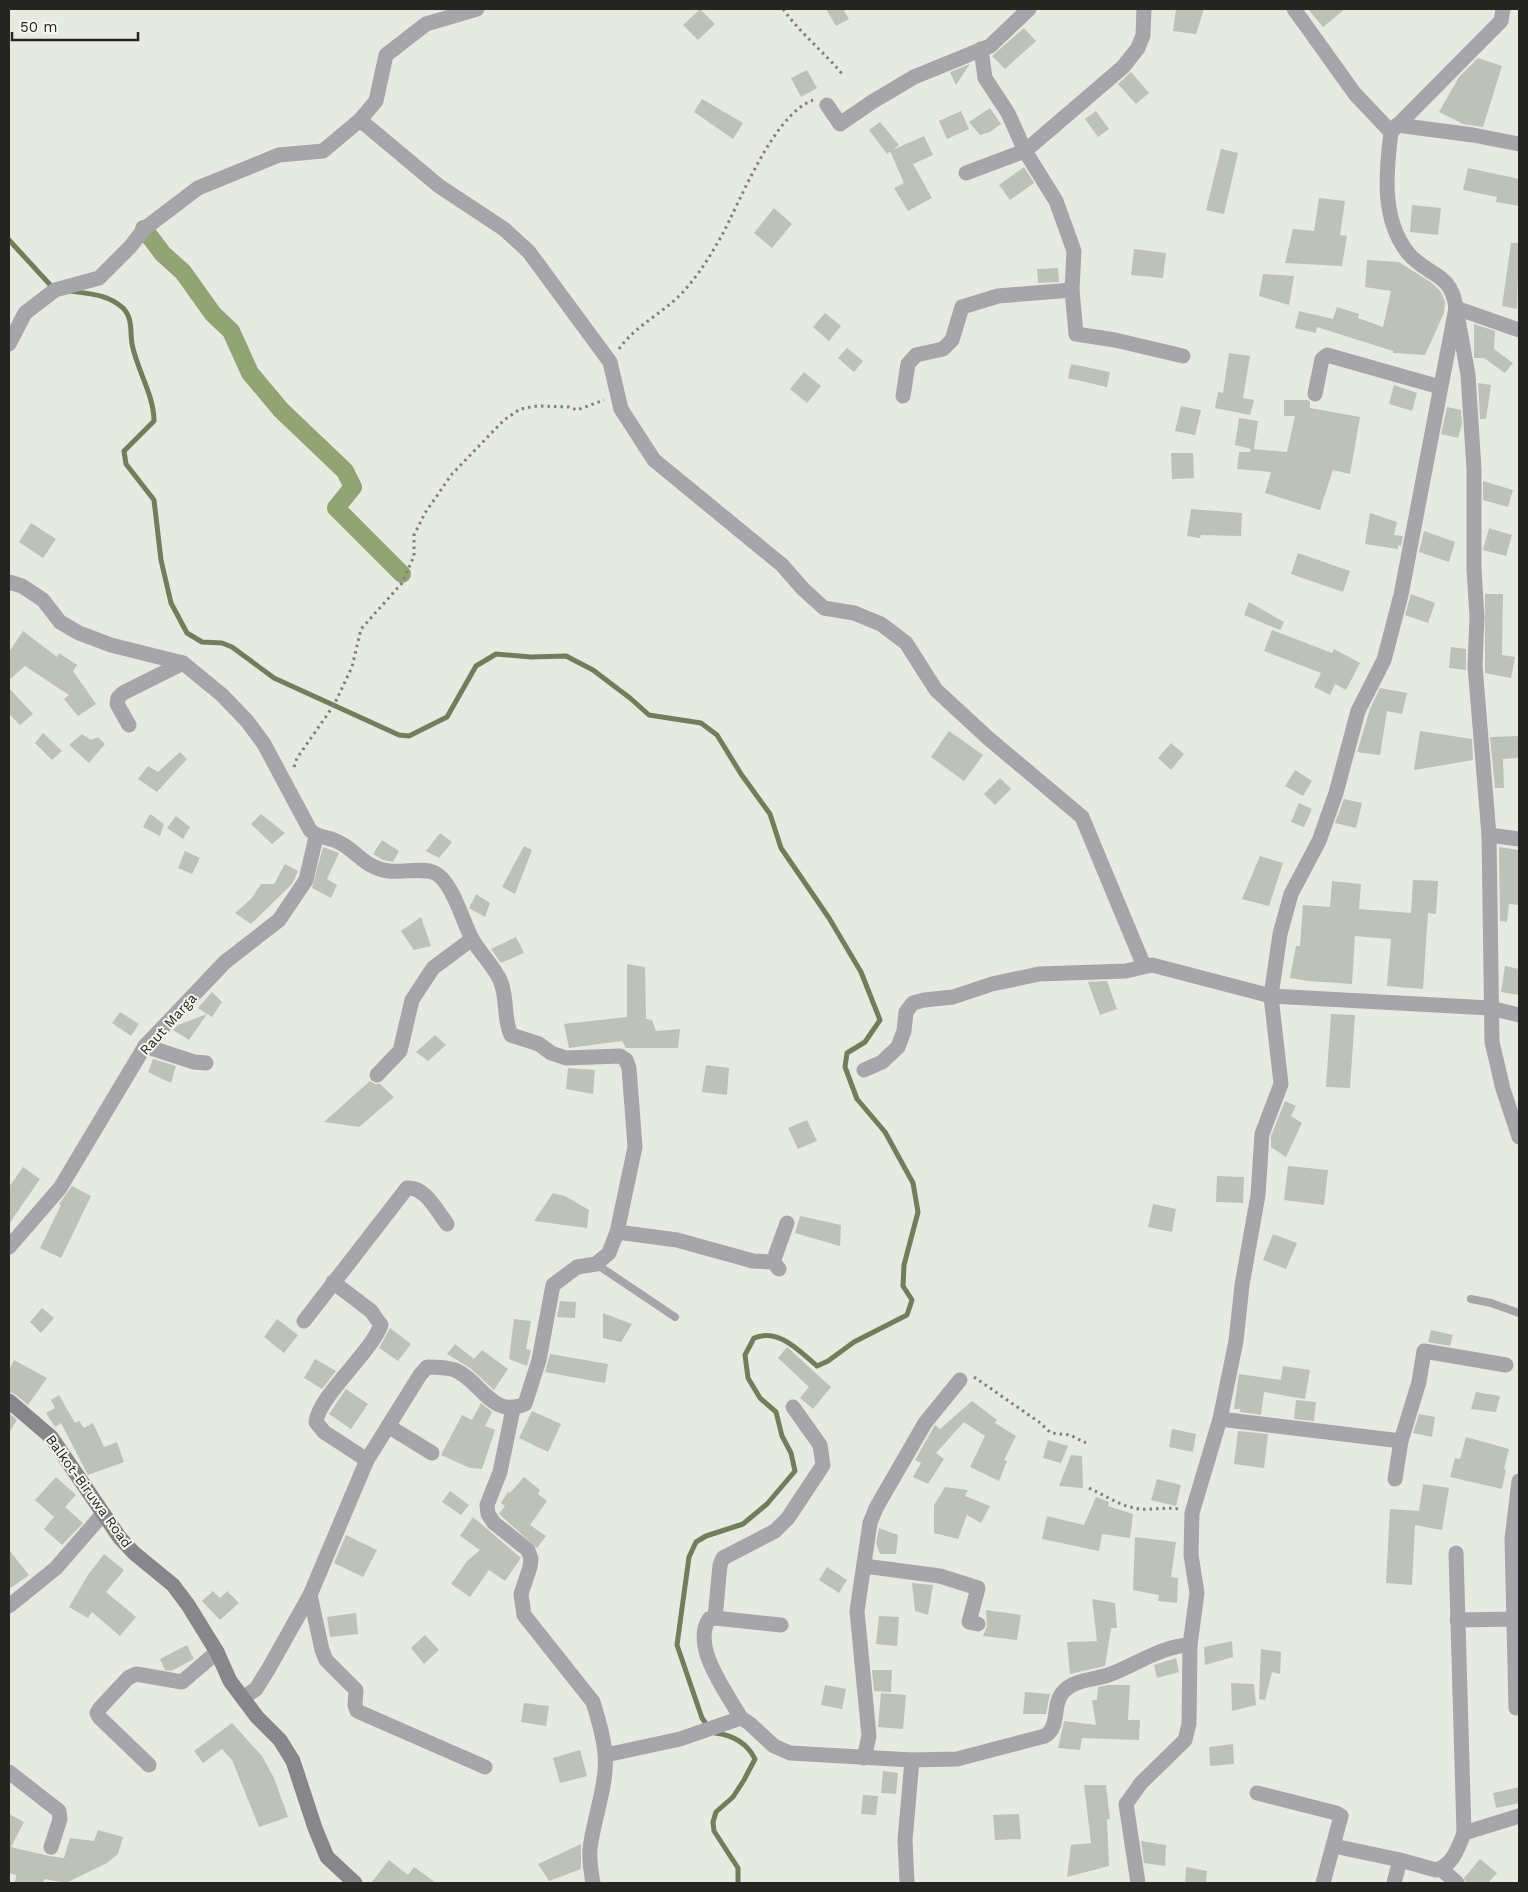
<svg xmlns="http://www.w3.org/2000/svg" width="1528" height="1892" viewBox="0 0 1528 1892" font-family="'Work Sans',sans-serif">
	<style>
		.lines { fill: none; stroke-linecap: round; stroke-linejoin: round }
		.stream { stroke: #717e5c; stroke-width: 5 }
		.canal { stroke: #92a374; stroke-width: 18 }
		.building { fill: #bec1b8 }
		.path { stroke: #7f817b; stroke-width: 3; stroke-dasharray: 2.5 4; stroke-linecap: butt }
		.service { stroke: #a6a6aa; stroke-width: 8 }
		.minor { stroke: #a6a6aa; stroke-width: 15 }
		.secondary { stroke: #86868b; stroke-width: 15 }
		.labels { text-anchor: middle; stroke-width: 4; stroke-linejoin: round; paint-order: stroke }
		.street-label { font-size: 14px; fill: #252623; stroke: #f4f7ee }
	</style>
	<rect width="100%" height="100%" fill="#e6eae1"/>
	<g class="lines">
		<g class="stream">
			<path d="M9,240L54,289"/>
			<path d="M70,291C89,294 108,294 123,308C133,318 130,332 132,344C137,370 154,395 154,421L124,451L126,464L154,500L161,560L171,603L187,633L202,642L222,643L232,647L274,678L399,735L409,736L447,717L476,666L496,654L531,657L566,656L593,670L630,698L649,715L701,723L717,735L741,774L770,814L781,848L829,918L861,972L880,1020L865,1042L847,1053L845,1067L857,1099L885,1132L913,1183L918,1212L904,1265L903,1286L912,1300L907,1315L854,1342L828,1361L817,1366C799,1351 779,1328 754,1338L745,1355L748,1378L760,1398L776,1412L782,1436L791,1453L795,1471L767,1504L743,1524L706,1536L696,1542L689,1557L677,1645L702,1718L709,1728"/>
			<path d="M715,1733C732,1735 747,1743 755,1759L744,1780L733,1797L716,1812L713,1822L714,1831L738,1868V1883"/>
		</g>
		<path class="canal" d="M144,229L163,254L183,272L213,314L231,331L250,373L281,410L345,471L353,487L336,508L402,574"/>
	</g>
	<g class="building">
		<path d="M700,9L715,24L698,40L683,25Z"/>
		<path d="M826,9H843L849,19L836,26Z"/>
		<path d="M1176,9H1204L1196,34L1173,31Z"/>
		<path d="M1308,9H1345L1323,27Z"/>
		<path d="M1024,28L1036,41L1005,69L992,56Z"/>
		<path d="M1478,58L1502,66L1483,127L1463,124L1439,112L1459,77Z"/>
		<path d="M970,64L956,85L950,72Z"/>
		<path d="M807,70L817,88L801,97L791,78Z"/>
		<path d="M1131,72L1149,93L1136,104L1118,84Z"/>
		<path d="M702,99L743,123L733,139L694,112Z"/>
		<path d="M990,108L1001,124L990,132L980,135L969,122Z"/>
		<path d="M961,111L969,129L947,139L939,121Z"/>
		<path d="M1096,111L1109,129L1098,137L1085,119Z"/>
		<path d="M880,122L899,145L887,154L869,130Z"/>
		<path d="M924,136L933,155L913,164L932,198L908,211L894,188L904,183L890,151Z"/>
		<path d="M1221,149L1238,153L1224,214L1206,210Z"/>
		<path d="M1024,167L1034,183L1010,200L999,185Z"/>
		<path d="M1468,168L1519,179V206L1496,202L1497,197L1463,190Z"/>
		<path d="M1319,198L1345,201L1340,235L1347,236L1342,266L1285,263L1293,229L1314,231Z"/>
		<path d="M1412,205L1441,208L1438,235L1410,232Z"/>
		<path d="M774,208L792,224L772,248L754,233Z"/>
		<path d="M1511,243H1519L1517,309L1502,306Z"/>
		<path d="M1134,249L1166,253L1163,278L1131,275Z"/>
		<path d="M1367,260L1399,262L1432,283L1441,292L1445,302L1444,313L1425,355L1393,353V351L1317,327L1316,333L1295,328L1299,311L1333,319L1337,307L1359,314L1358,318L1383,327L1391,291L1365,287Z"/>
		<path d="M1058,268L1059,282L1038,283L1037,269Z"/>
		<path d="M1263,274L1294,276L1289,305L1259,296Z"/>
		<path d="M825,313L841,326L829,341L813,327Z"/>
		<path d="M1474,324L1495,331L1494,349L1513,363L1505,373L1484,358H1474Z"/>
		<path d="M847,348L863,361L854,372L838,358Z"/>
		<path d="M1229,353L1250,356L1243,398L1254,400L1250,415L1215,408L1218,392L1223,393Z"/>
		<path d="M1071,364L1110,372L1107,387L1068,378Z"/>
		<path d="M804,372L821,386L807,403L790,389Z"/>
		<path d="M1478,383L1491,385L1486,419H1480Z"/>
		<path d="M1394,385L1417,393L1412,411L1389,404Z"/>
		<path d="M1284,400H1308L1310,402V408L1360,417L1350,474L1333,470L1320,510L1265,493L1271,472L1237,469L1239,452H1250L1251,449L1235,445L1239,418L1258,421L1254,449L1287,452L1295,416H1284Z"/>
		<path d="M1181,406L1201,410L1195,435L1175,431Z"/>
		<path d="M1447,407L1461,410L1462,424L1458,438L1441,434Z"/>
		<path d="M1171,453H1193L1194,478L1172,479Z"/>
		<path d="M1483,481L1513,490L1508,507L1483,500Z"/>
		<path d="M1191,509L1242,513L1241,536L1201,535L1200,538L1187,536Z"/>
		<path d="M1370,513L1397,522L1394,535L1403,536L1401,546L1398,545V549L1365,544Z"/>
		<path d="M31,523L56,539L43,558L19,542Z"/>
		<path d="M1489,528L1512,535L1506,556L1483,550Z"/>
		<path d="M1424,531L1455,542L1449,562L1419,552Z"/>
		<path d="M1298,553L1350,571L1343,592L1291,574Z"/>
		<path d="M1411,594L1435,603L1428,623L1405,615Z"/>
		<path d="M1485,594H1503L1502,655L1515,657L1511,678L1485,673Z"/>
		<path d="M1249,602L1284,622L1280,630L1244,615Z"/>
		<path d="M1272,630L1332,653L1334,649L1360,663L1346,690L1335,684L1330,695L1314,687L1321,673L1264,651Z"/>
		<path d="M23,631L57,657L59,653L77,665L73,671L96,704L78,716L64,699L69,695L25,666L9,680V652Z"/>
		<path d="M1451,647L1466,649V670L1449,668Z"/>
		<path d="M9,688L33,714L20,725L9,714Z"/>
		<path d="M1380,688L1407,693L1402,714L1387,711L1380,755L1357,752L1370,709Z"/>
		<path d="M949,731L983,755L964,781L931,757Z"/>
		<path d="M1420,731L1472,739L1473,760L1414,770Z"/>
		<path d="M43,733L62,751L52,760L35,743Z"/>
		<path d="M82,734L91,740L98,737L105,744L89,763L69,745Z"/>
		<path d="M1519,736V758L1503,759L1504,788H1495L1490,737Z"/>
		<path d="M1171,743L1184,754L1171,770L1158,758Z"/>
		<path d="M180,752L187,759L157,792L138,779L148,766L158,772Z"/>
		<path d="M1295,770L1312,781L1303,796L1285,786Z"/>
		<path d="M1000,778L1011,789L995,805L984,794Z"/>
		<path d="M1344,799L1362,803L1356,828L1335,823Z"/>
		<path d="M1299,803L1312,809L1304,827L1291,822Z"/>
		<path d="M150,814L164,824L160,836L143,827Z"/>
		<path d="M261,814L285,833L272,844L251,824Z"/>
		<path d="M176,816L190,827L183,839L167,828Z"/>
		<path d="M440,833L452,842L439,858L426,851Z"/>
		<path d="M382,840L399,851L393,862L383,860L373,854Z"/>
		<path d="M524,846L532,850L515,894L502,887Z"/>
		<path d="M323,847L339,853L327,879L337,885L331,898L312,888Z"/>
		<path d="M1499,847L1519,850V905L1509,904L1507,922L1500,921Z"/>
		<path d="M185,851L200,858L192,874L178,868Z"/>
		<path d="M1260,856L1283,863L1269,906L1242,899Z"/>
		<path d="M285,864L298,871L292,884L251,924L235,913L251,899L261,884H274Z"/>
		<path d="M1413,880L1438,881L1436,914L1428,913L1423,989L1387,986L1391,939L1355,936L1352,984L1309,981L1290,978L1296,946H1300L1303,905L1330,907L1332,881L1361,884L1359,909L1411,913Z"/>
		<path d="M476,894L490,903L485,917L469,908Z"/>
		<path d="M421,917L431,946L414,950L401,931Z"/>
		<path d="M516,937L524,953L501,963L491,949Z"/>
		<path d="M627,964L645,967L646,1019L652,1020L656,1031L680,1029L678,1048H626L622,1041L569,1048L564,1024L627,1017Z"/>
		<path d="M1505,966L1519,969V995L1501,992Z"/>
		<path d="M1107,981L1117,1009L1100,1015L1088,982Z"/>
		<path d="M212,992L222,1002L212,1017L207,1014L189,1040L173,1030L178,1025L207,1014L198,1008Z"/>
		<path d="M120,1012L139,1024L131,1036L112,1023Z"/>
		<path d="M1331,1014L1355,1015L1350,1088L1326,1087Z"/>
		<path d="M435,1035L446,1045L428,1061L416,1052Z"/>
		<path d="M153,1059L176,1066L171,1083L148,1072Z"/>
		<path d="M706,1065L729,1068L727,1095L702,1092Z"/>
		<path d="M568,1068L595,1070L593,1094L566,1089Z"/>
		<path d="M370,1081L375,1084H380L394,1097L359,1127L324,1122Z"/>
		<path d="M1285,1101L1296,1106L1291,1116L1302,1123L1286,1157L1271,1147V1136Z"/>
		<path d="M807,1120L817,1141L798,1149L788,1128Z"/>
		<path d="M1288,1166L1328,1170L1324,1205L1284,1200Z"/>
		<path d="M23,1167L40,1179L9,1224V1187Z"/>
		<path d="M1217,1176L1244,1177L1243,1203L1216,1202Z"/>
		<path d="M72,1186L91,1196L61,1258L40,1248L61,1205L59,1204Z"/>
		<path d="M553,1193L565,1196L589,1210L587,1228L534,1221Z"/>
		<path d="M1153,1204L1176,1209L1172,1232L1148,1227Z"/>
		<path d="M800,1216L841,1225L840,1246L795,1233Z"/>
		<path d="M1273,1234L1297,1243L1286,1269L1263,1260Z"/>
		<path d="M560,1301L576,1302L575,1318L557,1317Z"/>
		<path d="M42,1308L54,1318L41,1333L30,1322Z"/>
		<path d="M603,1313L632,1324L621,1342L603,1338Z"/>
		<path d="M277,1319L298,1335L284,1353L264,1337Z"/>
		<path d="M514,1319L531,1321L526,1349L531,1350L527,1366L509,1359Z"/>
		<path d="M390,1328L411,1344L398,1361L379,1348Z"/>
		<path d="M1431,1330L1453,1335L1450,1346L1428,1342Z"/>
		<path d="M455,1344L474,1359L482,1350L508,1369L494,1390L470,1368L447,1354Z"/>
		<path d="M787,1347L831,1387L813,1409L800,1398L809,1387L778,1358Z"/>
		<path d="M550,1354L608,1364L605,1383L545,1372Z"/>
		<path d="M315,1359L336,1371L322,1389L304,1378Z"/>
		<path d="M14,1360L47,1378L28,1405L15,1394L9,1392V1370Z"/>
		<path d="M1283,1366L1310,1370L1305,1399L1264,1392L1261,1415L1240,1412V1409H1234L1239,1374L1281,1380Z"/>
		<path d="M346,1389L368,1404L351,1429L329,1414Z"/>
		<path d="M1476,1392L1500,1396L1496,1412L1471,1409Z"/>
		<path d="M59,1395L75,1423L79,1421L84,1428L93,1423L104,1447L117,1442L124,1462L88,1475L61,1423L55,1427L46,1413L55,1408L51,1400Z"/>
		<path d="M1296,1400L1316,1402L1314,1421L1294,1419Z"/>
		<path d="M972,1401L997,1420L995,1423L1016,1436L1004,1460L1007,1461L999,1481L970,1467L985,1436L964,1422L936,1453L944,1459L928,1484L913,1477L921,1463L915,1460L935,1425L940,1429Z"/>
		<path d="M481,1403L492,1412L485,1426L495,1430L482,1469L470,1468L441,1455L462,1415L472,1420Z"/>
		<path d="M532,1411L561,1424L548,1452L519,1438Z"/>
		<path d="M9,1413L17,1420L9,1433Z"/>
		<path d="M1419,1414L1435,1417L1432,1437L1413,1433Z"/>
		<path d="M1172,1429L1196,1434L1193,1452L1169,1447Z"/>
		<path d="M1238,1431L1268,1434L1264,1468L1234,1464Z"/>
		<path d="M1466,1437L1509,1449L1504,1469L1506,1470L1502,1489L1450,1477L1455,1458L1460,1459Z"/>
		<path d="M1048,1440L1068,1446L1061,1463L1043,1458Z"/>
		<path d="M1071,1455L1082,1456L1083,1488L1059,1486Z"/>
		<path d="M56,1477L76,1495L65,1507L83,1523L62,1545L44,1529L54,1517L35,1500Z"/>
		<path d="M524,1477L540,1490L538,1494L547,1501L530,1525L546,1536L537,1548L499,1514L505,1506L501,1503L508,1492L510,1493Z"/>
		<path d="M1157,1479L1181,1485L1176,1506L1151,1500Z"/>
		<path d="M1423,1484L1449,1488L1442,1530L1415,1525L1412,1585L1386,1583L1390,1509L1419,1511Z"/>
		<path d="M945,1487L968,1490L965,1496L990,1506L981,1523L967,1515L958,1539L934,1533V1505Z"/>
		<path d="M450,1491L469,1505L461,1515L442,1502Z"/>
		<path d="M1096,1497L1109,1502L1108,1506L1133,1514L1130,1538L1102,1534L1099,1551L1042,1539L1047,1516L1084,1525Z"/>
		<path d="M473,1517L521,1558L505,1581L489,1570L470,1597L451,1584L467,1561L480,1550L460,1536Z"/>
		<path d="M879,1528L898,1535L896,1554H880L876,1543Z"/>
		<path d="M346,1535L377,1550L363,1577L334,1563Z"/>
		<path d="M1135,1537L1176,1542L1171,1577L1178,1578L1177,1603L1158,1601L1159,1595L1133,1590Z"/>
		<path d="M9,1550L29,1575L9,1589Z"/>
		<path d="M104,1554L124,1570L106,1592L136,1617L120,1636L92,1612L88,1618L69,1607L88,1575Z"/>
		<path d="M827,1567L847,1580L839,1593L819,1580Z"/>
		<path d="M912,1583L933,1585L928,1615L915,1611Z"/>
		<path d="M213,1591L220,1598L227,1591L239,1603L220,1620L202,1601Z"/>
		<path d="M1092,1599L1115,1603L1117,1628H1111L1105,1666L1070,1674L1067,1642L1097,1641Z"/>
		<path d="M986,1610L1021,1615L1017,1640L983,1636L987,1626Z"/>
		<path d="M356,1613L358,1634L330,1637L327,1617Z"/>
		<path d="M879,1616L899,1617L897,1646L876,1644Z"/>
		<path d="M425,1635L439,1650L424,1664L411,1648Z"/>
		<path d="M1232,1641L1233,1657L1205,1665L1204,1647Z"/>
		<path d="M187,1645L194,1659L171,1671L165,1670L160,1659Z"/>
		<path d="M1261,1649L1281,1652L1280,1674L1272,1672L1265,1700L1259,1699Z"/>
		<path d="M1176,1658L1179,1672L1157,1678L1154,1665Z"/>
		<path d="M872,1670H892L891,1692L874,1691Z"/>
		<path d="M1231,1683L1254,1684L1256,1705L1232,1711Z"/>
		<path d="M825,1685L846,1689L842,1709L821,1705Z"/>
		<path d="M1108,1685H1130L1128,1720H1140L1139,1740L1082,1738L1080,1750L1058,1748L1064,1721L1096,1725L1092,1700H1097L1098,1687Z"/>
		<path d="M1025,1692L1050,1694L1046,1714H1023Z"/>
		<path d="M881,1693L906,1695L903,1729L878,1727Z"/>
		<path d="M524,1703L549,1706L546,1726L521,1722Z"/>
		<path d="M232,1723L262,1756L274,1778L288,1817L259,1827L232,1760L222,1749L203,1763L194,1751Z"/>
		<path d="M1233,1744L1234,1764L1210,1766L1209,1747Z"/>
		<path d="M580,1750L587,1776L560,1783L553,1758Z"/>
		<path d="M883,1771L898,1773L896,1794L881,1793Z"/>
		<path d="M1084,1785H1106L1110,1819H1107L1109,1866L1067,1877L1071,1845L1091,1843Z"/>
		<path d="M1519,1787V1803L1496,1808L1493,1793Z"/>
		<path d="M863,1795L878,1796L876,1815L861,1814Z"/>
		<path d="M9,1814L24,1822L11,1847L49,1856L64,1858L70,1838L94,1841L98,1830L123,1837L118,1854L107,1863L66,1883L45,1879L42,1883H15L16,1875L9,1873Z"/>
		<path d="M1019,1814L1021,1839L995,1840L993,1815Z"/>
		<path d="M1141,1841L1166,1845L1165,1866L1144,1863Z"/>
		<path d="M581,1844V1869L549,1881L538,1864Z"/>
		<path d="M1480,1859L1497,1873L1488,1883H1466L1464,1878Z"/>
		<path d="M389,1860L408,1875L414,1867L436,1883H371Z"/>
		<path d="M1186,1867L1207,1871L1206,1883H1185Z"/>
	</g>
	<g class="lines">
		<g class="path">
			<path d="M783,9C800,33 824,52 843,75"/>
			<path d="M619,349C635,326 660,315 679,296C696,279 709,258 721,237C741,200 773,115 813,100"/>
			<path d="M294,767L297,758L334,705L352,667L361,629L402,583L414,556V535L425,513L452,474L504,420L520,409L537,406L569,407L577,410L604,400"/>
			<path d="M974,1377L1039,1422L1051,1433L1070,1435L1086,1443"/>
			<path d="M1089,1488C1106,1496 1122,1507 1140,1509C1152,1510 1166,1507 1179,1509"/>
		</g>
		<g class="service">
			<path d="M596,1264L675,1317"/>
			<path d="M1471,1299L1491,1303L1519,1313"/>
		</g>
		<g class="minor">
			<path d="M981,49L985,78L1008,113L1025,151L1056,201L1074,251L1072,290L1076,334L1115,340L1183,356"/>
			<path d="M827,105L840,124L872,102L914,77L990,46L1029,9"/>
			<path d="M360,120L439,186L504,229L529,252L610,362L621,409L654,460L782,565L803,589L824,608L854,613L881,624L906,643L936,690L988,738L1082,817L1144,966"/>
			<path d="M1397,125L1473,135L1519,144"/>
			<path d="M1391,132L1501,21L1503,9"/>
			<path d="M966,173L1025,151L1123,67L1138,48L1143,35L1144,9"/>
			<path d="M1519,330L1456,308L1468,375L1474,469V569L1477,617L1475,666L1489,835L1492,1042L1503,1089L1519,1137"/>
			<path d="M9,344L25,313L55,290L99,278L130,247L144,229L198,188L279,155L323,151L360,120L376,101L386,55L426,24L477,9"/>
			<path d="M1315,394L1322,359L1327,355L1440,387"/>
			<path d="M903,396L908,364L916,355L943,349L952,340L962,307L998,296L1072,290"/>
			<path d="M9,582L22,586L43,600L60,622L79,633L111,645L183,663L222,695L247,721L264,744L310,830C318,838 324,836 334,840C356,848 361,867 389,871C403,873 422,867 435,873C452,881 463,922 472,939C480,953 493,965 500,980C508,998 503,1018 511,1035L539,1044L551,1053L566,1058L620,1056L626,1060L629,1068L635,1147L617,1232L609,1253L596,1264L577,1267L553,1285L539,1360L525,1404C492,1419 481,1381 455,1370C446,1367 437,1367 427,1367L420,1375L367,1460L310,1595L269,1668L256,1689L243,1698"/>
			<path d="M129,725L117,704L118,698L123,693L183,663"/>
			<path d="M1489,835L1519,839"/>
			<path d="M145,1046L194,1062L206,1063"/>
			<path d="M864,1070L882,1062L898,1047L904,1031L906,1012L913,1003L924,1000L953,997L992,984L1039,974L1126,971L1152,965L1271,996L1490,1008L1519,1015"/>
			<path d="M377,1075L400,1051L412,1000L433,968L472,939"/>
			<path d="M617,1232L677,1240L753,1261L773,1262L779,1269"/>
			<path d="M9,1247L60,1188L145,1046L225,962L279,920L306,880L316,837"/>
			<path d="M773,1262L787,1223"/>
			<path d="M333,1282L371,1311L381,1325C370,1354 319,1396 316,1422L324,1432L367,1460"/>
			<path d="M304,1321L407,1188C425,1186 437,1211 447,1224"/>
			<path d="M513,1409L500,1472L487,1505L488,1514L494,1523L528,1550L531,1559L530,1567L521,1594L524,1615L593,1702C598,1718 604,1737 605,1754C608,1784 593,1820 590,1849C589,1861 591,1872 593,1883"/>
			<path d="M1220,1419L1401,1441L1419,1382L1424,1351L1506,1365"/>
			<path d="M388,1426L432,1453"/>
			<path d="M1395,1479L1401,1441"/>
			<path d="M864,1566L940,1576L978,1588L969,1622L978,1624"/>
			<path d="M310,1595L322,1650L326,1660L356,1690L355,1705L357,1711L485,1767"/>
			<path d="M9,1606L56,1568L102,1515"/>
			<path d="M715,1618L720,1565L723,1558L775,1531L788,1518L823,1465L820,1445L793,1407"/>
			<path d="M1457,1620L1514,1619"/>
			<path d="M1516,1708L1512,1539L1519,1481"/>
			<path d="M741,1718C727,1693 691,1647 709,1619L715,1618L781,1625"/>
			<path d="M606,1755L680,1739L741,1718L749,1723L774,1746L790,1753L912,1760L957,1759L1045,1736C1061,1726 1051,1704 1064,1691C1075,1679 1097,1680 1111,1674C1137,1664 1162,1646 1190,1645"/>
			<path d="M864,1758L869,1736L857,1611L870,1523L876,1508L925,1423L960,1380"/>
			<path d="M149,1765L99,1717L97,1713L100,1708L128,1678L136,1674L182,1682L217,1652"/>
			<path d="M9,1772L59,1811L60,1819L51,1847"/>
			<path d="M1257,1793L1336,1813L1341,1816L1323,1883"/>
			<path d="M1464,1833L1519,1816"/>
			<path d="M1334,1846L1400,1860L1394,1883"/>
			<path d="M1400,1860L1436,1870C1453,1865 1458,1848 1464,1833L1456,1553"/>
			<path d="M1441,1869L1457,1883"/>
			<path d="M907,1883L905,1840L912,1760"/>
			<path d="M1138,1883L1126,1804L1141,1783L1185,1740L1189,1724L1190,1645L1197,1593L1191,1555L1192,1513L1220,1419L1236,1341L1242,1285L1258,1195L1262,1134L1281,1084L1271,996L1280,934L1291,894L1319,841L1336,793L1358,711L1384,660L1401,595L1456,308C1451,271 1428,277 1408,253C1381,219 1386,172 1391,132L1355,94L1294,9"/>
		</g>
		<path class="secondary" d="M9,1401L51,1437L120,1538L134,1553L173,1585L188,1605L217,1652L230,1681L257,1717L280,1740L293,1761L315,1828L327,1857L355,1883"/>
	</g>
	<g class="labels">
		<g class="street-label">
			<text transform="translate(168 1024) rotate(-48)" y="5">Raut Marga</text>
			<text transform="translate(89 1491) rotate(54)" y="5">Balkot-Biruwa Road</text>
		</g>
	</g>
	<rect width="1528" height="1892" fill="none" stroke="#252623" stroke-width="20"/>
	<path d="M12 32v8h126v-8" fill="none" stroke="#252623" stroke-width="2.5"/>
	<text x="20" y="32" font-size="15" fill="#252623" stroke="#f4f7ee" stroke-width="4" paint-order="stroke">50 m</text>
</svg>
